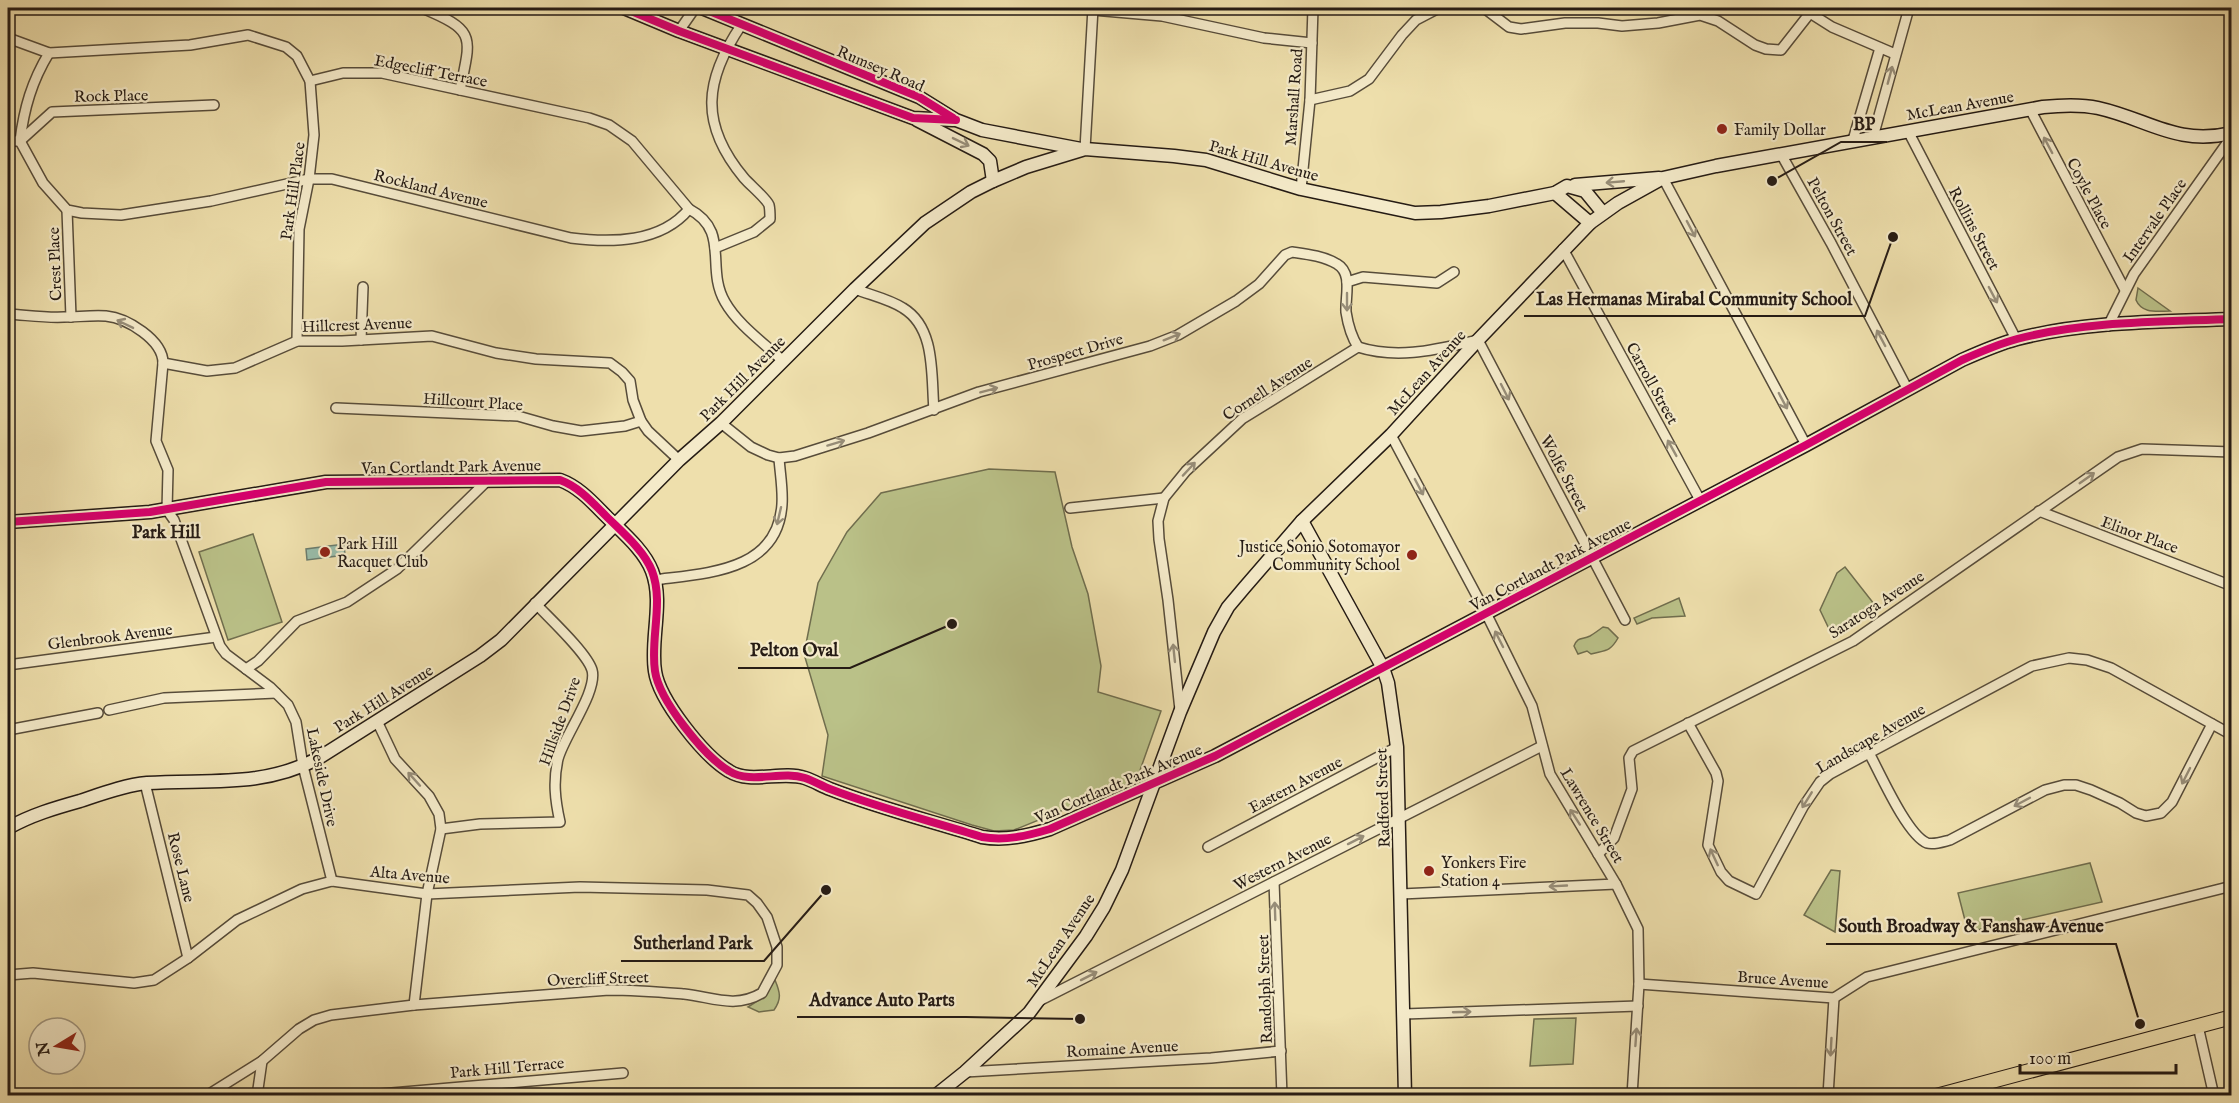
<svg xmlns="http://www.w3.org/2000/svg" width="2239" height="1103" viewBox="0 0 2239 1103" font-family="'IM FELL English',serif">
	<style>
		.green { fill: #bac188; stroke: #706e4e; stroke-width: 1.5 }
		.water { fill: #99bdaa; stroke: #6b7c6e; stroke-width: 1.5 }
		.lines { fill: none; stroke-linecap: round; stroke-linejoin: round }
		.street-casing { stroke: #574c3a; stroke-width: 12 }
		.secondary-casing { stroke: #251b14; stroke-width: 15 }
		.primary-casing { stroke: #251b14; stroke-width: 16 }
		.street { stroke: #f4eac9; stroke-width: 9 }
		.secondary { stroke: #f4eac9; stroke-width: 12 }
		.primary { stroke: #eedfac; stroke-width: 14 }
		.cycleway-casing { stroke: #f4eac9; stroke-width: 11 }
		.cycleway { stroke: #d6006c; stroke-width: 8 }
		.oneway { stroke: #978d78 }
		.poi-dot { fill: #8f2418; stroke: #f4eac9; stroke-width: 2 }
		.labels { text-anchor: middle; stroke-width: 4.5; stroke-linejoin: round; paint-order: stroke }
		.street-label { font-size: 16px; fill: #251b14; stroke: #f4eac9 }
		.poi-label { font-size: 16px; fill: #251b14; stroke: #f4eac9; text-anchor: start }
		.neighbourhood-label { font-size: 18px; font-weight: bold; fill: #251b14; stroke: #f4eac9 }
		.leader { fill: none; stroke: #251b14; stroke-width: 2 }
		.callout-dot { fill: #251b14; stroke: #f4eac9; stroke-width: 2 }
		.callout-label { font-size: 18px; text-anchor: middle; font-weight: bold; fill: #251b14; stroke: #f4eac9; stroke-width: 4.5; stroke-linejoin: round; paint-order: stroke }
	</style>
	<rect width="100%" height="100%" fill="#eedfac"/>
	<filter id="stains"><feTurbulence type="fractalNoise" baseFrequency=".00333" numOctaves="4"/><feColorMatrix values="0 0 0 0 .2 0 0 0 0 .09 0 0 0 0 .02 0 0 0 .5 -.17"/></filter>
	<radialGradient id="worn" r=".72"><stop offset=".6" stop-color="#630" stop-opacity="0"/><stop offset="1" stop-color="#630" stop-opacity=".3"/></radialGradient>
	<g class="green">
		<path d="M2138,288L2170,311C2157,311 2142,314 2136,300Z"/>
		<path d="M989,469L1055,472L1072,547L1088,594L1101,666L1098,692L1161,711L1138,776L1132,782L1014,830L994,831L972,825L822,776L828,735L804,654L818,583L847,532L881,493Z"/>
		<path d="M253,534L282,622L228,640L199,552Z"/>
		<path d="M1845,567L1878,609L1831,633L1820,610L1837,573Z"/>
		<path d="M1679,598L1685,616L1652,618L1637,624L1634,618Z"/>
		<path d="M1603,627L1608,628L1618,638C1610,652 1606,650 1591,654L1587,651L1578,654L1574,646C1578,636 1582,640 1590,636C1595,633 1599,630 1603,627Z"/>
		<path d="M2090,863L2102,902L1968,932L1958,893Z"/>
		<path d="M1831,870L1840,871L1835,932L1804,915Z"/>
		<path d="M775,980C780,992 782,999 774,1010L759,1012L748,1007L759,1000Z"/>
		<path d="M1576,1018L1573,1064L1530,1066L1534,1019Z"/>
	</g>
	<path class="water" d="M344,544L345,555L307,560L306,549Z"/>
	<g class="lines">
		<defs>
			<g id="street">
				<path d="M422,8C477,31 471,36 460,90"/>
				<path d="M1484,8L1509,27L1521,29L1565,23H1598L1622,26L1658,23L1700,15L1718,21L1755,45L1766,49L1781,50L1810,13"/>
				<path d="M1802,8L1832,27L1895,54"/>
				<path d="M1093,10L1162,16L1264,38L1312,43"/>
				<path d="M679,31L695,8"/>
				<path d="M8,38L49,53L190,45L248,35L286,47L297,56L310,81L314,135L309,179L299,229L297,341"/>
				<path d="M310,81L343,73H382L589,118L609,125L632,141L689,209C731,231 705,268 725,302C738,325 764,343 783,361"/>
				<path d="M1310,100L1350,91L1369,79L1402,35L1416,20L1439,8"/>
				<path d="M2030,109L2125,290"/>
				<path d="M1908,131L2016,339"/>
				<path d="M1873,137L1909,8"/>
				<path d="M1853,140L1880,48"/>
				<path d="M8,141H20"/>
				<path d="M20,141L43,183L67,210L82,213L121,215L211,201L309,179H332L571,238C611,243 661,243 689,209"/>
				<path d="M20,141L52,112L214,105"/>
				<path d="M20,141C24,108 32,81 49,53"/>
				<path d="M1085,149L1093,8"/>
				<path d="M1781,154L1831,243L1908,390"/>
				<path d="M1663,178L1806,445"/>
				<path d="M1301,189L1310,100L1313,8"/>
				<path d="M67,210L71,317"/>
				<path d="M715,248L754,232L770,219C770,215 770,209 769,205C766,198 750,185 744,178C699,124 704,80 742,24"/>
				<path d="M1563,249L1700,500"/>
				<path d="M1347,282L1363,277L1437,283L1454,272"/>
				<path d="M855,289C870,295 889,299 903,308C936,328 931,375 934,410"/>
				<path d="M8,314C26,315 45,318 64,317C77,317 92,315 106,316C127,318 163,340 163,363L156,441L168,470L167,510L174,520L220,646L226,654L270,687L288,705L296,722L303,766L332,881"/>
				<path d="M2108,326L2134,274L2232,136"/>
				<path d="M361,340L363,287"/>
				<path d="M163,363L207,371L235,368L297,341H342L432,336L496,353L536,359L610,363L622,372L630,381L633,400L641,421L648,431L679,460"/>
				<path d="M336,408L518,416L553,426L581,431L625,426L641,421"/>
				<path d="M721,423L751,447L768,455L779,458L795,456L868,433L979,392L1150,346L1178,335L1236,301L1259,284L1285,255L1292,252C1306,254 1324,256 1337,264C1353,273 1345,297 1346,312C1348,325 1351,336 1358,347"/>
				<path d="M1391,435L1486,613L1532,706L1550,774L1616,884L1638,929L1639,984L1632,1096"/>
				<path d="M1070,508L1164,498"/>
				<path d="M2039,511L2232,586"/>
				<path d="M654,580C706,573 778,572 782,504C783,489 780,473 779,458"/>
				<path d="M8,665L216,637"/>
				<path d="M246,669L258,661L297,621L347,602L397,569L489,479"/>
				<path d="M109,710L164,698L276,693"/>
				<path d="M1180,710L1168,600L1159,539L1158,521L1164,498L1186,471L1242,419L1358,347C1399,360 1438,349 1478,340L1625,620"/>
				<path d="M377,721L395,759L429,796L439,814L441,829L427,894L414,1005"/>
				<path d="M1688,723L1716,773L1718,781L1708,845L1721,872L1729,881L1756,894L1803,807L1820,782L1830,774L1869,753L2032,666L2069,658L2087,660L2111,668L2232,735"/>
				<path d="M8,730L98,713"/>
				<path d="M1869,753C1880,773 1907,835 1927,843C1934,845 1942,842 1950,840L2045,790L2064,785H2076L2091,790L2120,803L2136,813L2146,816L2161,813L2172,802L2212,724"/>
				<path d="M145,783L188,958"/>
				<path d="M441,829L480,824L560,822C555,800 553,781 558,759C564,736 598,691 592,670C587,653 549,618 535,603"/>
				<path d="M1208,847L1397,747"/>
				<path d="M1598,854L1614,838L1632,789L1629,758L1633,751L1853,641L2118,457L2142,449L2232,452"/>
				<path d="M1274,882L1282,1096"/>
				<path d="M1401,894L1616,884"/>
				<path d="M8,975L33,973L134,983L154,980L188,958L237,920L302,889L332,881L427,894L580,887L707,890L748,895L757,903L767,917L777,947V965L762,993C735,1009 712,997 684,994C659,992 635,990 609,990L414,1005L331,1015L314,1020L299,1029L262,1061L206,1096"/>
				<path d="M1639,984L1834,998L1867,977L2232,886"/>
				<path d="M1039,1001L1542,746"/>
				<path d="M1404,1014L1638,1006"/>
				<path d="M2198,1026L2214,1096"/>
				<path d="M965,1072L1211,1058L1281,1051"/>
				<path d="M257,1096L262,1061"/>
				<path d="M357,1096L623,1073"/>
				<path d="M1828,1096L1834,998"/>
			</g>
			<g id="secondary">
				<path d="M624,8L679,31L913,118L953,120"/>
				<path d="M702,8L919,97L956,120L982,130L1081,149"/>
				<path d="M917,120L983,154L990,161L993,181"/>
				<path d="M1575,185L1659,178"/>
				<path d="M1555,193L1590,223"/>
				<path d="M1302,521L1383,668L1388,683L1397,747L1405,1096"/>
				<path d="M8,522L150,512L326,482L560,480C579,487 592,502 606,516C622,532 644,550 652,571C664,602 650,639 655,671C659,700 704,756 729,771C751,785 781,770 805,778C814,781 822,786 830,789C879,808 931,821 982,837C1005,841 1027,836 1050,829L1215,756L1806,445L1962,360C1980,352 1998,344 2017,339C2086,321 2161,322 2232,319"/>
				<path d="M8,828C31,815 55,808 80,801C101,794 125,785 147,783C207,779 261,788 317,759L480,656L501,640L679,460L721,423L855,289L925,223L971,192L993,181L1026,167L1085,149L1174,156L1206,160L1301,189L1415,213L1441,212L1489,206L1555,193L1567,186L1585,191L1603,213"/>
				<path d="M935,1096L965,1072L1029,1013L1086,936L1104,907L1122,870L1180,712L1214,632L1228,607L1244,588L1302,521L1391,435L1478,340L1590,223L1618,203L1663,178L1716,166L2043,107C2062,105 2080,104 2098,108C2148,119 2176,146 2232,133"/>
			</g>
			<path id="primary" d="M1936,1096L2232,1017"/>
		</defs>
		<use href="#street" class="street-casing"/>
		<use href="#secondary" class="secondary-casing"/>
		<use href="#primary" class="primary-casing"/>
		<use href="#street" class="street"/>
		<use href="#secondary" class="secondary"/>
		<use href="#primary" class="primary"/>
		<defs>
			<g id="cycleway">
				<path d="M624,8L679,31L913,118L956,120"/>
				<path d="M702,8L919,97L953,118"/>
				<path d="M8,522L150,512L326,482L560,480C579,487 592,502 606,516C622,532 644,550 652,571C664,602 650,639 655,671C659,700 704,756 729,771C751,785 781,770 805,778C814,781 822,786 830,789C879,808 931,821 982,837C1005,841 1027,836 1050,829L1215,756L1806,445L1962,360C1980,352 1998,344 2017,339C2086,321 2161,322 2232,319"/>
			</g>
		</defs>
		<use href="#cycleway" class="cycleway-casing"/>
		<use href="#cycleway" class="cycleway"/>
	</g>
	<defs><path id="oneway-shaft" d="M-6 0H5M1.5-3L5.5 0L1.5 3" fill="none" stroke-width="1.6" stroke-linecap="round" stroke-linejoin="round" transform="scale(1.5)"/></defs>
	<g class="oneway">
		<use href="#oneway-shaft" transform="translate(1890 75) rotate(-75)"/>
		<use href="#oneway-shaft" transform="translate(961 142) rotate(26)"/>
		<use href="#oneway-shaft" transform="translate(2048 145) rotate(-118)"/>
		<use href="#oneway-shaft" transform="translate(1615 182) rotate(175)"/>
		<use href="#oneway-shaft" transform="translate(1691 229) rotate(62)"/>
		<use href="#oneway-shaft" transform="translate(1993 295) rotate(62)"/>
		<use href="#oneway-shaft" transform="translate(1347 302) rotate(90)"/>
		<use href="#oneway-shaft" transform="translate(125 324) rotate(-154)"/>
		<use href="#oneway-shaft" transform="translate(1172 337) rotate(-22)"/>
		<use href="#oneway-shaft" transform="translate(1881 338) rotate(-118)"/>
		<use href="#oneway-shaft" transform="translate(989 390) rotate(-15)"/>
		<use href="#oneway-shaft" transform="translate(1505 392) rotate(63)"/>
		<use href="#oneway-shaft" transform="translate(1783 401) rotate(62)"/>
		<use href="#oneway-shaft" transform="translate(836 443) rotate(-17)"/>
		<use href="#oneway-shaft" transform="translate(1672 448) rotate(-119)"/>
		<use href="#oneway-shaft" transform="translate(1189 469) rotate(-47)"/>
		<use href="#oneway-shaft" transform="translate(2087 478) rotate(-35)"/>
		<use href="#oneway-shaft" transform="translate(1419 487) rotate(62)"/>
		<use href="#oneway-shaft" transform="translate(779 516) rotate(103)"/>
		<use href="#oneway-shaft" transform="translate(1499 639) rotate(-117)"/>
		<use href="#oneway-shaft" transform="translate(1174 653) rotate(-96)"/>
		<use href="#oneway-shaft" transform="translate(2186 776) rotate(117)"/>
		<use href="#oneway-shaft" transform="translate(414 779) rotate(-132)"/>
		<use href="#oneway-shaft" transform="translate(1807 800) rotate(122)"/>
		<use href="#oneway-shaft" transform="translate(2022 802) rotate(152)"/>
		<use href="#oneway-shaft" transform="translate(1575 817) rotate(-123)"/>
		<use href="#oneway-shaft" transform="translate(1356 840) rotate(-27)"/>
		<use href="#oneway-shaft" transform="translate(1714 857) rotate(-115)"/>
		<use href="#oneway-shaft" transform="translate(1558 886) rotate(177)"/>
		<use href="#oneway-shaft" transform="translate(1275 911) rotate(-92)"/>
		<use href="#oneway-shaft" transform="translate(1089 976) rotate(-27)"/>
		<use href="#oneway-shaft" transform="translate(1462 1012) rotate(-2)"/>
		<use href="#oneway-shaft" transform="translate(1636 1037) rotate(-86)"/>
		<use href="#oneway-shaft" transform="translate(1831 1047) rotate(93)"/>
	</g>
	<g class="poi-dot">
		<circle cx="1722" cy="129" r="6"/>
		<circle cx="325" cy="552" r="6"/>
		<circle cx="1412" cy="555" r="6"/>
		<circle cx="1429" cy="871" r="6"/>
	</g>
	<g class="labels">
		<g class="street-label">
			<text transform="translate(881 68) rotate(23)" y="6">Rumsey Road</text>
			<text transform="translate(431 70) rotate(11)" y="6">Edgecliff Terrace</text>
			<text transform="translate(111 95) rotate(-1)" y="6">Rock Place</text>
			<text transform="translate(1293 97) rotate(-86)" y="6">Marshall Road</text>
			<text transform="translate(1960 105) rotate(-10)" y="6">McLean Avenue</text>
			<text transform="translate(1264 160) rotate(16)" y="6">Park Hill Avenue</text>
			<text transform="translate(431 188) rotate(14)" y="6">Rockland Avenue</text>
			<text transform="translate(292 191) rotate(-82)" y="6">Park Hill Place</text>
			<text transform="translate(2090 193) rotate(62)" y="6">Coyle Place</text>
			<text transform="translate(1833 216) rotate(61)" y="6">Pelton Street</text>
			<text transform="translate(2154 220) rotate(-55)" y="6">Intervale Place</text>
			<text transform="translate(1975 228) rotate(62)" y="6">Rollins Street</text>
			<text transform="translate(54 264) rotate(-92)" y="6">Crest Place</text>
			<text transform="translate(357 324) rotate(-2)" y="6">Hillcrest Avenue</text>
			<text transform="translate(1075 351) rotate(-16)" y="6">Prospect Drive</text>
			<text transform="translate(1426 372) rotate(-48)" y="6">McLean Avenue</text>
			<text transform="translate(742 378) rotate(-45)" y="6">Park Hill Avenue</text>
			<text transform="translate(1653 383) rotate(61)" y="6">Carroll Street</text>
			<text transform="translate(1267 388) rotate(-33)" y="6">Cornell Avenue</text>
			<text transform="translate(473 401) rotate(4)" y="6">Hillcourt Place</text>
			<text transform="translate(451 466) rotate(-1)" y="6">Van Cortlandt Park Avenue</text>
			<text transform="translate(1565 473) rotate(62)" y="6">Wolfe Street</text>
			<text transform="translate(2140 534) rotate(20)" y="6">Elinor Place</text>
			<text transform="translate(1550 564) rotate(-28)" y="6">Van Cortlandt Park Avenue</text>
			<text transform="translate(1876 604) rotate(-33)" y="6">Saratoga Avenue</text>
			<text transform="translate(110 636) rotate(-7)" y="6">Glenbrook Avenue</text>
			<text transform="translate(383 698) rotate(-32)" y="6">Park Hill Avenue</text>
			<text transform="translate(559 721) rotate(-70)" y="6">Hillside Drive</text>
			<text transform="translate(1870 738) rotate(-30)" y="6">Landscape Avenue</text>
			<text transform="translate(323 777) rotate(78)" y="6">Lakeside Drive</text>
			<text transform="translate(1118 783) rotate(-23)" y="6">Van Cortlandt Park Avenue</text>
			<text transform="translate(1295 784) rotate(-28)" y="6">Eastern Avenue</text>
			<text transform="translate(1382 798) rotate(-92)" y="6">Radford Street</text>
			<text transform="translate(1593 815) rotate(59)" y="6">Lawrence Street</text>
			<text transform="translate(1282 861) rotate(-27)" y="6">Western Avenue</text>
			<text transform="translate(182 867) rotate(76)" y="6">Rose Lane</text>
			<text transform="translate(410 874) rotate(5)" y="6">Alta Avenue</text>
			<text transform="translate(1060 940) rotate(-56)" y="6">McLean Avenue</text>
			<text transform="translate(598 978) rotate(-2)" y="6">Overcliff Street</text>
			<text transform="translate(1783 979) rotate(4)" y="6">Bruce Avenue</text>
			<text transform="translate(1264 989) rotate(-92)" y="6">Randolph Street</text>
			<text transform="translate(1122 1048) rotate(-3)" y="6">Romaine Avenue</text>
			<text transform="translate(507 1067) rotate(-5)" y="6">Park Hill Terrace</text>
		</g>
		<g class="poi-label">
			<text x="1734" y="135">Family Dollar</text>
			<text x="337" y="549">Park Hill<tspan x="337" dy="18">Racquet Club</tspan></text>
			<text x="1400" y="552" text-anchor="end">Justice Sonio Sotomayor<tspan x="1400" dy="18">Community School</tspan></text>
			<text x="1441" y="868">Yonkers Fire<tspan x="1441" dy="18">Station 4</tspan></text>
		</g>
		<g class="neighbourhood-label">
			<text x="166" y="538">Park Hill</text>
		</g>
	</g>
	<path class="leader" d="M1772 181L1841 142H1887M1893 237L1865 316H1524M952 624L850 668H738M2140 1024L2116 944H1826M826 890L764 961H621M1080 1019L966 1017H797"/>
	<g class="callout-dot">
		<circle cx="1772" cy="181" r="6"/>
		<circle cx="1893" cy="237" r="6"/>
		<circle cx="952" cy="624" r="6"/>
		<circle cx="2140" cy="1024" r="6"/>
		<circle cx="826" cy="890" r="6"/>
		<circle cx="1080" cy="1019" r="6"/>
	</g>
	<g class="callout-label">
		<text x="1864" y="130">BP</text>
		<text x="1694" y="305">Las Hermanas Mirabal Community School</text>
		<text x="794" y="656">Pelton Oval</text>
		<text x="1971" y="932">South Broadway &amp; Fanshaw Avenue</text>
		<text x="693" y="949">Sutherland Park</text>
		<text x="882" y="1006">Advance Auto Parts</text>
	</g>
	<rect width="2239" height="1103" fill="none" stroke="#eedfac" stroke-width="30"/>
	<rect x="9" y="9" width="2221" height="1085" fill="none" stroke="#251b14" stroke-width="3"/>
	<rect x="15" y="15" width="2209" height="1073" fill="none" stroke="#251b14" stroke-width="1.5"/>
	<g transform="translate(57 1046) rotate(259)"><circle r="28" fill="#f4eac9" stroke="#a19781" stroke-width="1.5"/>
	<path d="M0-4.5L10 22L0 15L-10 22Z" fill="#8f2418"/>
	<text y="-9" font-size="16" font-weight="bold" text-anchor="middle" fill="#251b14">N</text>
	</g>
	<path d="M2020 1064v9h156v-9" fill="none" stroke="#251b14" stroke-width="3"/>
	<text x="2029" y="1064" font-size="18" fill="#251b14" stroke="#f4eac9" stroke-width="4.5" paint-order="stroke">100 m</text>
	<rect width="100%" height="100%" filter="url(#stains)"/>
	<rect width="100%" height="100%" fill="url(#worn)"/>
</svg>
